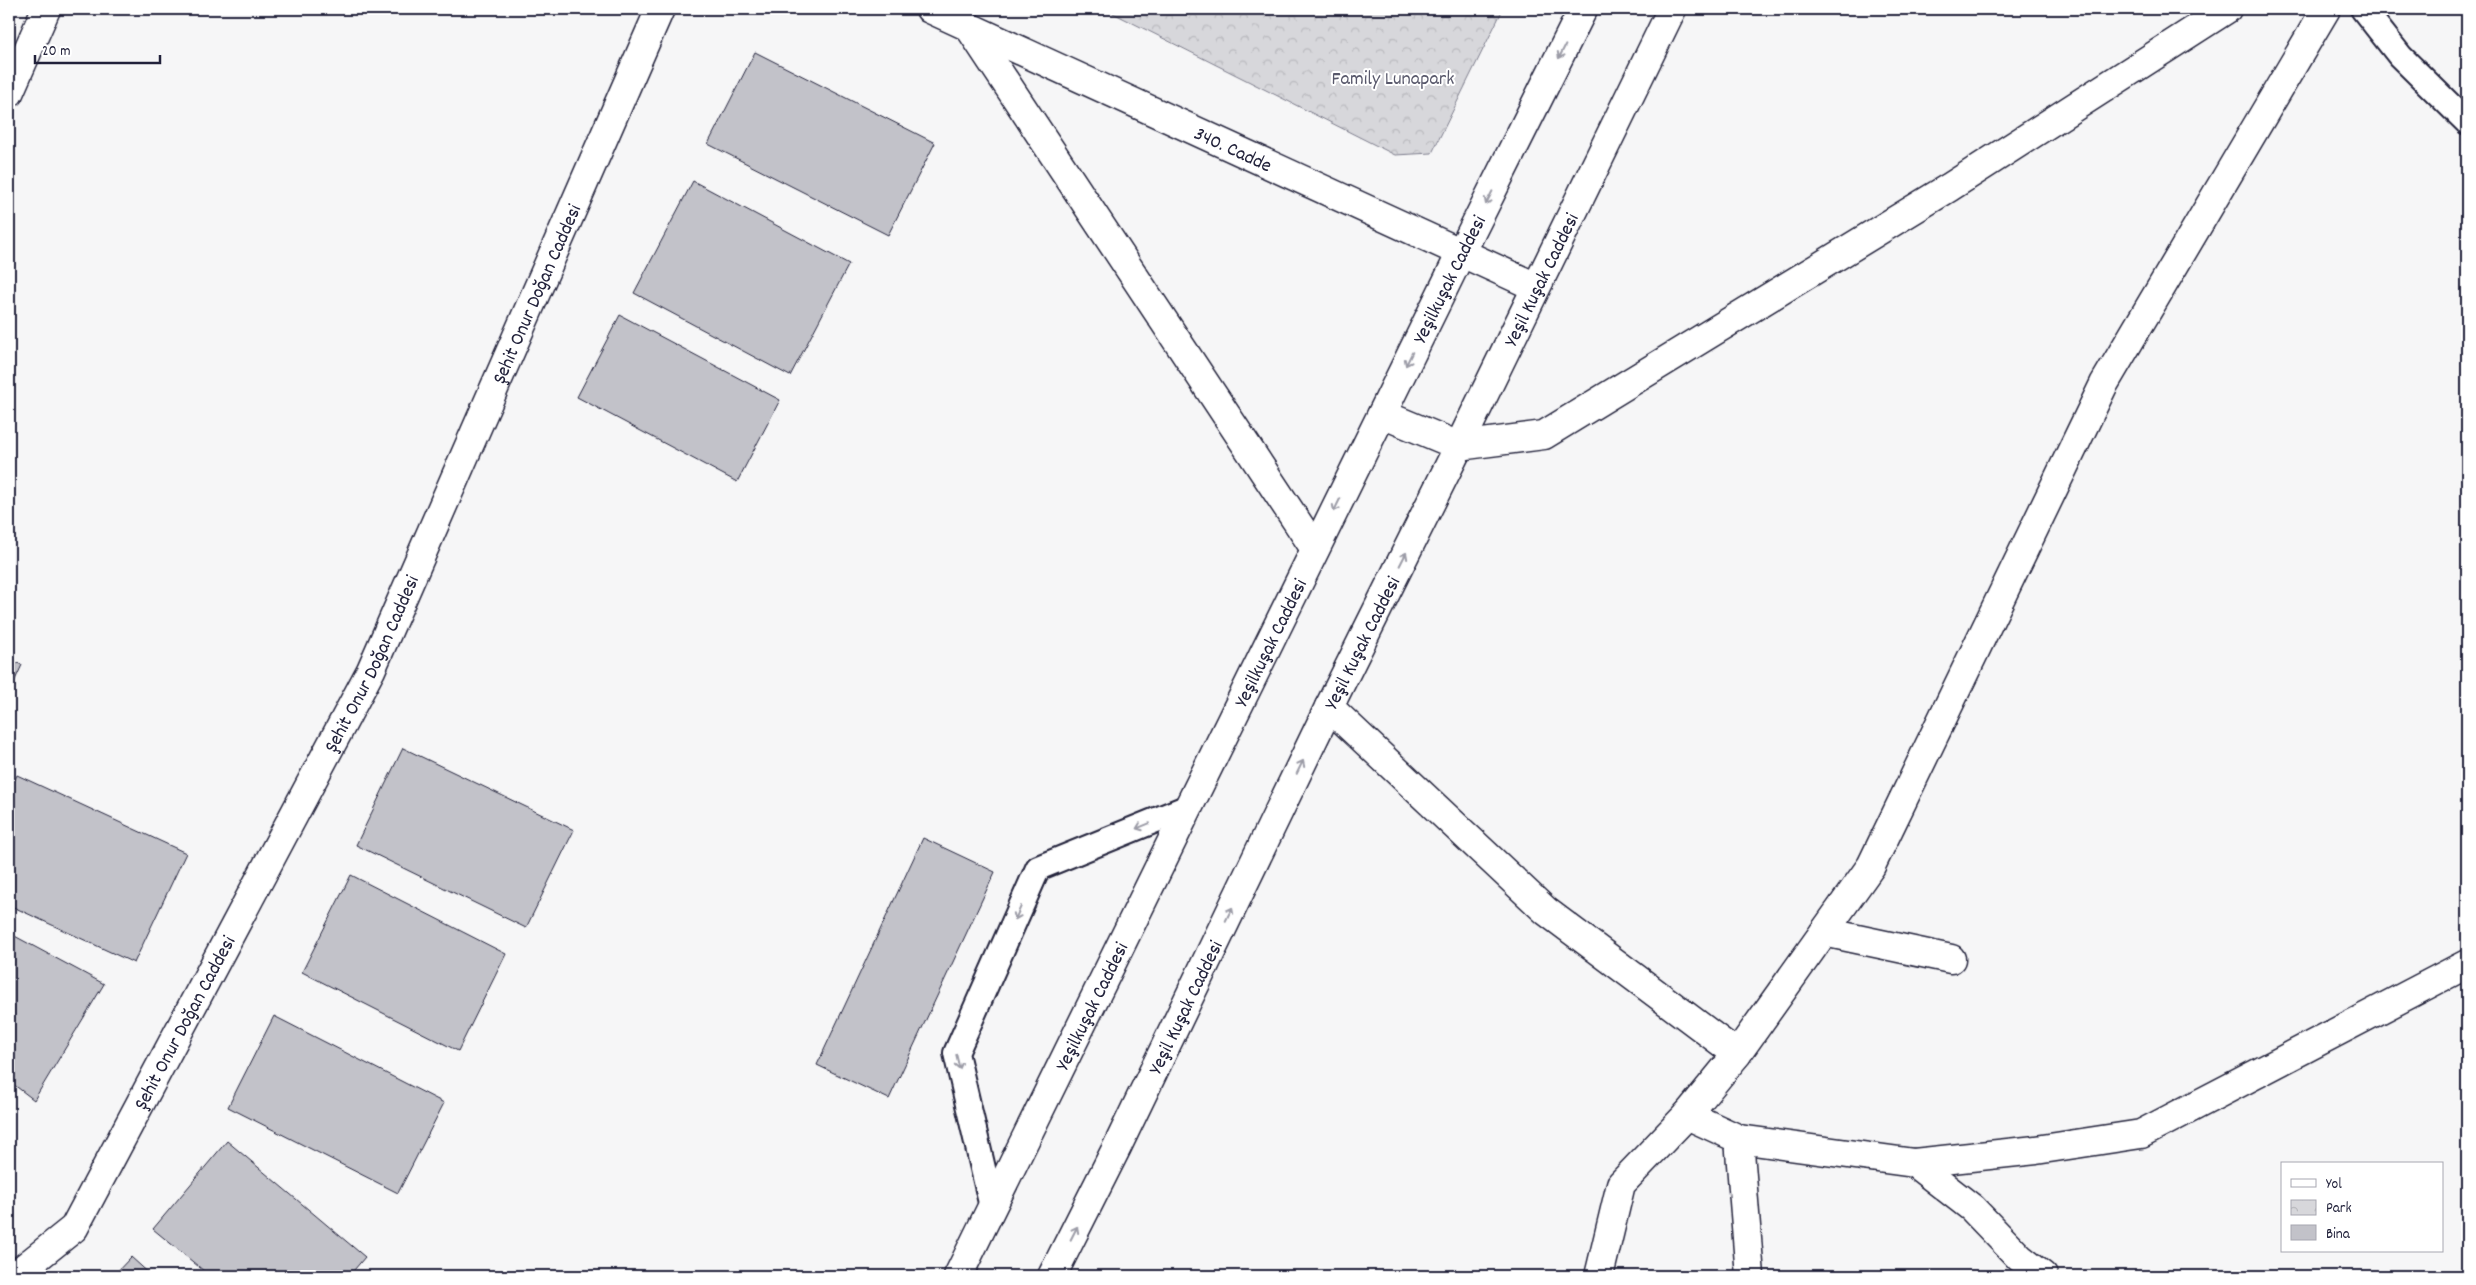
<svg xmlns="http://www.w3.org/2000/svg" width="2476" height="1285" viewBox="0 0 2476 1285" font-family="Dekko,sans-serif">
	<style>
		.park { fill: url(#park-crowns); stroke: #7c7c8b }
		.building { fill: #c2c2c9; stroke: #22223b }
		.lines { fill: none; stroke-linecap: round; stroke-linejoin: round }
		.lane-casing { stroke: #22223b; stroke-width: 28 }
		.street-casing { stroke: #22223b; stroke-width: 31 }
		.secondary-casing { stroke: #22223b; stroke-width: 31 }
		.lane { stroke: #fff; stroke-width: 24 }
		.street { stroke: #fff; stroke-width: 28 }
		.secondary { stroke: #fff; stroke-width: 28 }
		.oneway { stroke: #9c9ca7 }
		.labels { text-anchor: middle; stroke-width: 4; stroke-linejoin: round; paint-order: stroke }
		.park-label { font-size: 20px; fill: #58586b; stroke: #fff }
		.street-label { font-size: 20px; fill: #22223b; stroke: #fff }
	</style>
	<defs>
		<pattern id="park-crowns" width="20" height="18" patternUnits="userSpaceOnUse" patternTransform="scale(1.25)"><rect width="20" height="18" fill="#d7d7db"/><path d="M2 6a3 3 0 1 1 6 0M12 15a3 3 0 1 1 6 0" fill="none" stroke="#b8b8bd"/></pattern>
	</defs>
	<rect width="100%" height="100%" fill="#f6f6f7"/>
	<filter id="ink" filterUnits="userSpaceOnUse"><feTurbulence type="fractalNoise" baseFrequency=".02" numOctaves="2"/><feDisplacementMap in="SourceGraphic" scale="10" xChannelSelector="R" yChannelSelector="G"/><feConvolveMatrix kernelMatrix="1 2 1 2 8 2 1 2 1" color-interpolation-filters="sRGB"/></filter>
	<g filter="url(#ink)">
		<path class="park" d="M1105,9H1503L1432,153L1395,155Z"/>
		<g class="building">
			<path d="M755,52L935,143L888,235L708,144Z"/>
			<path d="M693,181L849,264L790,376L634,293Z"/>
			<path d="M620,315L780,400L737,482L577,397Z"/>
			<path d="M9,659L22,665L9,693Z"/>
			<path d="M403,748L574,830L526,928L356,845Z"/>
			<path d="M17,775L186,853L134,963L9,905V793Z"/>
			<path d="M923,838L995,872L889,1099L817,1065Z"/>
			<path d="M351,875L506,954L458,1051L302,972Z"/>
			<path d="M9,933L104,984L34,1100L9,1081Z"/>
			<path d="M274,1016L444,1103L398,1193L228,1107Z"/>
			<path d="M227,1141L365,1257L349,1276H210L153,1229Z"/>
			<path d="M131,1257L152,1276H113Z"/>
		</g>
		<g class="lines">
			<defs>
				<g id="lane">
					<path d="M2363,9L2400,56L2467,122"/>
					<path d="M992,1207L956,1053L1038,868L1188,807"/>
				</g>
				<g id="street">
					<path d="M9,93L46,9"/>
					<path d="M1382,414L1459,446L1544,435L1950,187L2227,9"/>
					<path d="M1824,932L1951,959"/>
					<path d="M1687,1115L1739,1139L1914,1163L1972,1208L2020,1258L2043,1276"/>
					<path d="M1739,1139L1750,1276"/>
					<path d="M1914,1163L2036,1150L2141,1134L2467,964"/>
					<path id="s1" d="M14,1276L74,1228L371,670L660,9"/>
					<path d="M1599,1276L1621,1184L1687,1115L1737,1054L1871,866L2104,384L2326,9"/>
				</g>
				<g id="secondary">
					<path id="s2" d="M930,9L1536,287"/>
					<path d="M969,27L1315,549"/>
					<path d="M1329,707L1546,911L1737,1054"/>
					<path id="s3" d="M958,1276L1461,253L1583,9"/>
					<path id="s4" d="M1052,1276L1117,1147L1329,707L1459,446L1672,9"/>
				</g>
			</defs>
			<use href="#lane" class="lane-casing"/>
			<use href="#street" class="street-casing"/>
			<use href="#secondary" class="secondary-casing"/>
			<use href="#lane" class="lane"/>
			<use href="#street" class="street"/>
			<use href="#secondary" class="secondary"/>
		</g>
		<defs><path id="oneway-shaft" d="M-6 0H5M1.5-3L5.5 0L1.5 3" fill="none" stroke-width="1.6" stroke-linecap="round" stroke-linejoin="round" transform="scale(1.25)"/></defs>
		<g class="oneway">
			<use href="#oneway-shaft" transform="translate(1562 52) rotate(117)"/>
			<use href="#oneway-shaft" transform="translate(1489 198) rotate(117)"/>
			<use href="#oneway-shaft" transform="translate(1409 359) rotate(116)"/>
			<use href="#oneway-shaft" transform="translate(1337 505) rotate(116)"/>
			<use href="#oneway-shaft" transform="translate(1403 559) rotate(-63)"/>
			<use href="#oneway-shaft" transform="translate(1300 767) rotate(-64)"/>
			<use href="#oneway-shaft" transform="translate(1143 826) rotate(158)"/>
			<use href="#oneway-shaft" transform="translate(1018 913) rotate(114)"/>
			<use href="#oneway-shaft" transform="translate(1229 914) rotate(-64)"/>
			<use href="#oneway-shaft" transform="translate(958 1062) rotate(77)"/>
			<use href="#oneway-shaft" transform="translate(1074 1233) rotate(-63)"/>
		</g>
	</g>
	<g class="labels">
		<g class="park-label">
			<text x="1393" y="84">Family Lunapark</text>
		</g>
		<g class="street-label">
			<text dy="7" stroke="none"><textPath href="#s2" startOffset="334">340. Cadde</textPath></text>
			<text dy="7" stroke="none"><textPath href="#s3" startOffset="1111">Yeşilkuşak Caddesi</textPath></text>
			<text dy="7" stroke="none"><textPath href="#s4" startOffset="1110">Yeşil Kuşak Caddesi</textPath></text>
			<text dy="7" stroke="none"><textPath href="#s1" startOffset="1120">Şehit Onur Doğan Caddesi</textPath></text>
			<text dy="7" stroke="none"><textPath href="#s3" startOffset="706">Yeşilkuşak Caddesi</textPath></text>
			<text dy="7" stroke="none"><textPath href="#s4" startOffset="705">Yeşil Kuşak Caddesi</textPath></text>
			<text dy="7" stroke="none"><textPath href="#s1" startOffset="715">Şehit Onur Doğan Caddesi</textPath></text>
			<text dy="7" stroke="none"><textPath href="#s3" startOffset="301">Yeşilkuşak Caddesi</textPath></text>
			<text dy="7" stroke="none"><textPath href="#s4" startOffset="300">Yeşil Kuşak Caddesi</textPath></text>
			<text dy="7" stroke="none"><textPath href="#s1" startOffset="310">Şehit Onur Doğan Caddesi</textPath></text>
		</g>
	</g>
	<rect width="2476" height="1285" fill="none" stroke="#fff" stroke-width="30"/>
	<rect x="15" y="15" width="2446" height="1255" fill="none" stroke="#22223b" stroke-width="2" filter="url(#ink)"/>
	<rect x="2281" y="1162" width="162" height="90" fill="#ffffff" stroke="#a7a7b1"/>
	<rect x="2291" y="1179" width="25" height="8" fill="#ffffff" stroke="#a7a7b1"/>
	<text x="2326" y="1188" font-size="15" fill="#22223b">Yol</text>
	<rect x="2291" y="1200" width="25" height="15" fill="url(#park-crowns)" stroke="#a7a7b1"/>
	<text x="2326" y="1212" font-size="15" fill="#22223b">Park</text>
	<rect x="2291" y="1225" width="25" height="15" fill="#c2c2c9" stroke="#a7a7b1"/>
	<text x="2326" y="1238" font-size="15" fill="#22223b">Bina</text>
	<path d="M35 55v8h125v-8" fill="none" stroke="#22223b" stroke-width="2.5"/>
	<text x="42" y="55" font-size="15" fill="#22223b" stroke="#ffffff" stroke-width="4" paint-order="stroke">20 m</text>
</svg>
